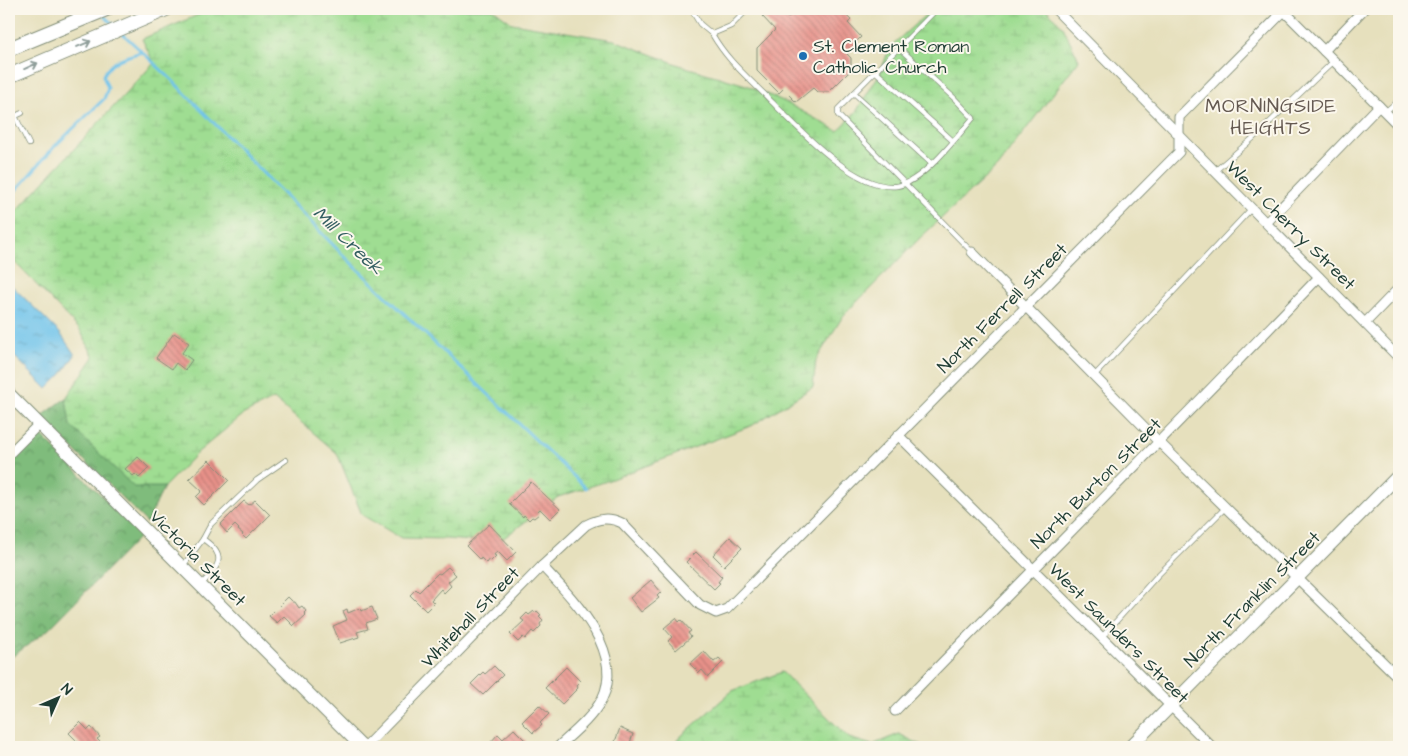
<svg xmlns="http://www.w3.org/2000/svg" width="1408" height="756" viewBox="0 0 1408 756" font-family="'Architects Daughter',sans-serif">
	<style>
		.forest { fill: url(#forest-crowns); stroke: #4f7c58 }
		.wetland { fill: url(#wetland-marsh); stroke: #5f8d63 }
		.water { fill: url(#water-ripples); stroke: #468090 }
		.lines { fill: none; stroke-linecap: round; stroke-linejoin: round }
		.stream { stroke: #6ec3eb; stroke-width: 3 }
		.building { fill: url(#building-back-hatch) }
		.lane-casing { stroke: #828e78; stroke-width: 6 }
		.street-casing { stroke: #828e78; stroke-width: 11 }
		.secondary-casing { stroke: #828e78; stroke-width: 14 }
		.primary-casing { stroke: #828e78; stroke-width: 16 }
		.lane { stroke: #fff; stroke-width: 4.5 }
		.street { stroke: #fff; stroke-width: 9 }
		.secondary { stroke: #fff; stroke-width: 12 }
		.primary { stroke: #fff; stroke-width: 14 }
		.oneway { stroke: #8f9e9a }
		.poi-dot { fill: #1f6fb2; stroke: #fbf7ec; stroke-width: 2 }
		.labels { text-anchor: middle; stroke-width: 4; stroke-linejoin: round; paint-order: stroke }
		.poi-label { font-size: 18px; fill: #1f3d34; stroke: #fbf7ec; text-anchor: start }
		.street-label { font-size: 18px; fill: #1f3d34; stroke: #fbf7ec }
		.neighbourhood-label { font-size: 19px; letter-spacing: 1px; fill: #655a52; stroke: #fbf7ec }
		.water-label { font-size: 19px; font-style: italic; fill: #335e62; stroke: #fbf7ec }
	</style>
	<defs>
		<pattern id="forest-crowns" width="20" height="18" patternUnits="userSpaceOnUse" patternTransform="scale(1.25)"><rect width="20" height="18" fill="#7fbc7c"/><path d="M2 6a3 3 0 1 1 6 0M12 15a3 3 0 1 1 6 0" fill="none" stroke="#679a66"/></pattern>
		<pattern id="wetland-marsh" width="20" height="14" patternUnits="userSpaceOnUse" patternTransform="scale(1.25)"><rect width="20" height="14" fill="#9fdd92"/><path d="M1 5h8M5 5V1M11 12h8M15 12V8" fill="none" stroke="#88bf7e"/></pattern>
		<pattern id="water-ripples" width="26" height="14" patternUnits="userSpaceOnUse" patternTransform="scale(1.25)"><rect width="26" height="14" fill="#6ec3eb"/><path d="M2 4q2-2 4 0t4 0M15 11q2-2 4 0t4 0" fill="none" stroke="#5aa0bf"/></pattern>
		<pattern id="building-back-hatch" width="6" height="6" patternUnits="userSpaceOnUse" patternTransform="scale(1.25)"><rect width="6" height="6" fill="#e89189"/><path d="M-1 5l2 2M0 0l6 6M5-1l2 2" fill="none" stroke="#bb7871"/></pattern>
	</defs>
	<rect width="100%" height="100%" fill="#fbf7ec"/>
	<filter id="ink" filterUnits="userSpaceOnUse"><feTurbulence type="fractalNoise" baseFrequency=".02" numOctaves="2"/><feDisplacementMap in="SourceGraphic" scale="10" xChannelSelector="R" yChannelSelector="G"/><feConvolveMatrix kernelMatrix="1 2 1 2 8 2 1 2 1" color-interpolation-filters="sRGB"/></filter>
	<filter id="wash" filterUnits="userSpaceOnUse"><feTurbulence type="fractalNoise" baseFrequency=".0096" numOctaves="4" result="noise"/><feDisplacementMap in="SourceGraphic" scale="20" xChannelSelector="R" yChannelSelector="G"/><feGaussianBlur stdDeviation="1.12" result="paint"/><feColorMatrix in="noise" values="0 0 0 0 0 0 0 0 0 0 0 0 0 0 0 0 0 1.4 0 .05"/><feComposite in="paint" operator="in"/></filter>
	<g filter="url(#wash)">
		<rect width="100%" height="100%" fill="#e6e0bd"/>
		<g class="forest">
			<path d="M66,398L70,425L134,487H164L147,523L41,417Z"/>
			<path d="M38,432L141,535L49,629L9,659V462Z"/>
		</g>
		<g class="wetland">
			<path d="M212,9H493L512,23L614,40L682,66L746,85L783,101L838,131L856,112L880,73L890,47L932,9H1046L1063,27L1079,60L997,167L922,236L843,316L816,360L813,387L753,425L604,482L558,497L497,543L447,539L401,538L362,515L337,453L274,399L244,414L198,452L164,487H134L70,425L66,398L94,357L80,330L9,256V219L154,63L142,39Z"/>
			<path d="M782,672L849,738L872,745L899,734L925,747H669L732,691Z"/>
		</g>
		<path class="water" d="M9,283L60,333L75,355L61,375L47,389L9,351Z"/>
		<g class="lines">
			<g class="stream">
				<path d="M102,14L116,27"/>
				<path d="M122,33L171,79L342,254L586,488"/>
				<path d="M9,198L55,146L104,99L108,88L103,76C112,59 125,57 142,52"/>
			</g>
		</g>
		<g id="blocks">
			<g class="building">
				<path d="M770,9H779L788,18L797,9H839L851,20L848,23L861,37L855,43L856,44L847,54L851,58V70L829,92H817L813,88L796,102L783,89L779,93L757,71V48L775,30L762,16Z"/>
				<path d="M174,333L189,343L182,353L192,360L185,370L176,363L172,369L156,358Z"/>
				<path d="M138,457L149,468L139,478L135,474L133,476L125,469Z"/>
				<path d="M209,460L229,480L204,505L196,497L202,491L189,479Z"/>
				<path d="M531,482L560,509L550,519L540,509L537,512L539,514L534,518L532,517L529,520L524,515L523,517L509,504Z"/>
				<path d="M255,500L270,515L246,539L242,535L243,534L238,530L239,529L235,525L227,533L220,525L244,501L249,505Z"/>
				<path d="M489,524L516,552L507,561L497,551L494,555L496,556L491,561L489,559L486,563L481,558L480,560L466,546Z"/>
				<path d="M730,537L742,548L724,566L713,555Z"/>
				<path d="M696,552L722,577L718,582L720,583L714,589L686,562Z"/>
				<path d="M448,567L456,575L448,582L451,586L444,593L441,589L431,600L434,603L426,611L410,595L416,589L419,592L438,573L440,574Z"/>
				<path d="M651,580L661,592L657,596L659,598L641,612L630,598Z"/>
				<path d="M288,597L293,602H295L299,608L302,606L306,611L304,613L306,615L294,626L284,616L277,623L269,616Z"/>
				<path d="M372,607L377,619L366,623L368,629L357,632L359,637L340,643L333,626L347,620L343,611L347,609L348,613L360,608L361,611Z"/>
				<path d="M534,611L535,613L537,611L541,615L539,616L543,620L540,624L541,626L534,633L532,631L525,639L523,637L518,642L510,634L524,621L521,619L527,613L529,615Z"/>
				<path d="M676,618L679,622L681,620L691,631L688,633L691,637L676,650L668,641L672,637L664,628Z"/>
				<path d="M704,651L714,662L719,658L723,662L708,677L702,670L699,673L690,664Z"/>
				<path d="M494,666L503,675L483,695L471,684L483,672L485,674Z"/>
				<path d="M566,667L580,681L576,685L578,688L562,704L545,688Z"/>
				<path d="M539,705L549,714L540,723L542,725L533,733L522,722Z"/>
				<path d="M80,722L88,730L91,727L100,737L97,739L105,747H81L79,745L80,744L69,733Z"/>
				<path d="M620,728L633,734L630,743L635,746V747H613Z"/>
				<path d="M514,729L526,741L520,747H494L490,743L498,734L503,739Z"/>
			</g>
		</g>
	</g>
	<g filter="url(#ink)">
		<use href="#blocks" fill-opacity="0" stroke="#828e78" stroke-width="1"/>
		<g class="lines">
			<defs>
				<g id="lane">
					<path d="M691,9L700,24L712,34L731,26L748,9"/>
					<path d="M937,9L838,109V115L972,252"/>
					<path d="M627,12L634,9"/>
					<path d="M712,34C728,62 749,78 770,100C797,127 855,191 897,186C922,183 957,137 973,118L954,98L898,47"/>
					<path d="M875,71L953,141"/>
					<path d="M854,93L932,164"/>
					<path d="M1385,112L1399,100"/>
					<path d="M15,116L29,144"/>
					<path d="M9,119L22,113"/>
					<path d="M1215,171L1252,139L1334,61"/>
					<path d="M1094,376L1252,208"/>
					<path d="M183,566L203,539L211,524L257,480L286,460"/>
					<path d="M201,585C218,566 229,557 203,539"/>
					<path d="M1101,638L1157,576L1226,507"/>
				</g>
				<g id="street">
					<path d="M1055,9L1399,358"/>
					<path d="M1282,9L1399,126"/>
					<path d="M1324,51L1364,9"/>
					<path d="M1267,222L1379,106"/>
					<path d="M972,252L1160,443L1399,678"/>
					<path d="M1365,323L1399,288"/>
					<path d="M898,435L1212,747"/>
					<path d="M9,454L39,424"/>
					<path d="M542,566C572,598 626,651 602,699C592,718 573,733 558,747"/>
					<path d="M895,711C1036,566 1179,423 1319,277"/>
					<path d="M365,747L542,566L586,525C599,518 609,517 622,523L700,605L716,613L727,609L1179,152V117L1284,11"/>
				</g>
				<g id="secondary">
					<path d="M9,394L362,747"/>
					<path d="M1130,747L1399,475"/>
				</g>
				<g id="primary">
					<path d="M9,49L106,9"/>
					<path d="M9,76L166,9"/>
				</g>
			</defs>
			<use href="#lane" class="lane-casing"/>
			<use href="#street" class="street-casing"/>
			<use href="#secondary" class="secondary-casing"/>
			<use href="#primary" class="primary-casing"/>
			<use href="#lane" class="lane"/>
			<use href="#street" class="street"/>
			<use href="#secondary" class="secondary"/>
			<use href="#primary" class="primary"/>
		</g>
		<defs><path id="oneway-shaft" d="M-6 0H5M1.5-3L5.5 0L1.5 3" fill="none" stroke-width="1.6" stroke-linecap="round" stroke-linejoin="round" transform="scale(1.25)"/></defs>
		<g class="oneway">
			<use href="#oneway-shaft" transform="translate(84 44) rotate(-23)"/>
			<use href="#oneway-shaft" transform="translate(31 66) rotate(-24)"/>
		</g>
	</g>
	<circle class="poi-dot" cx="803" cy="56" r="5"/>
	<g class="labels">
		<g class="poi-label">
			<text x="813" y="52">St. Clement Roman<tspan x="813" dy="21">Catholic Church</tspan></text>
		</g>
		<g class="street-label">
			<text transform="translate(1291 225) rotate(45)" y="6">West Cherry Street</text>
			<text transform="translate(1002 308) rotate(-45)" y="6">North Ferrell Street</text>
			<text transform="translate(1096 483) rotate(-45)" y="6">North Burton Street</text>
			<text transform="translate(198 558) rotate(45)" y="6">Victoria Street</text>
			<text transform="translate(1252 599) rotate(-45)" y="6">North Franklin Street</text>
			<text transform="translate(470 617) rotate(-46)" y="6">Whitehall Street</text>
			<text transform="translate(1119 633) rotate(45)" y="6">West Saunders Street</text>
		</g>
		<g class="neighbourhood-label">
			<text x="1271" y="112">MORNINGSIDE<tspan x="1271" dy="22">HEIGHTS</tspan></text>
		</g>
		<g class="water-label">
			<text transform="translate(349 240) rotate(44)" y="7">Mill Creek</text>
		</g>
	</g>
	<rect width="1408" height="756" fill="none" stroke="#fbf7ec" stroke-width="30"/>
	<g transform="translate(58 698) rotate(45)" stroke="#fbf7ec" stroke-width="4" paint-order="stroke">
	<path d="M0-4L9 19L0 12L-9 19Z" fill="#1f3d34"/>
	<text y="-8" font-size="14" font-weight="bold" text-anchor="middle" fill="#1f3d34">N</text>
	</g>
</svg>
